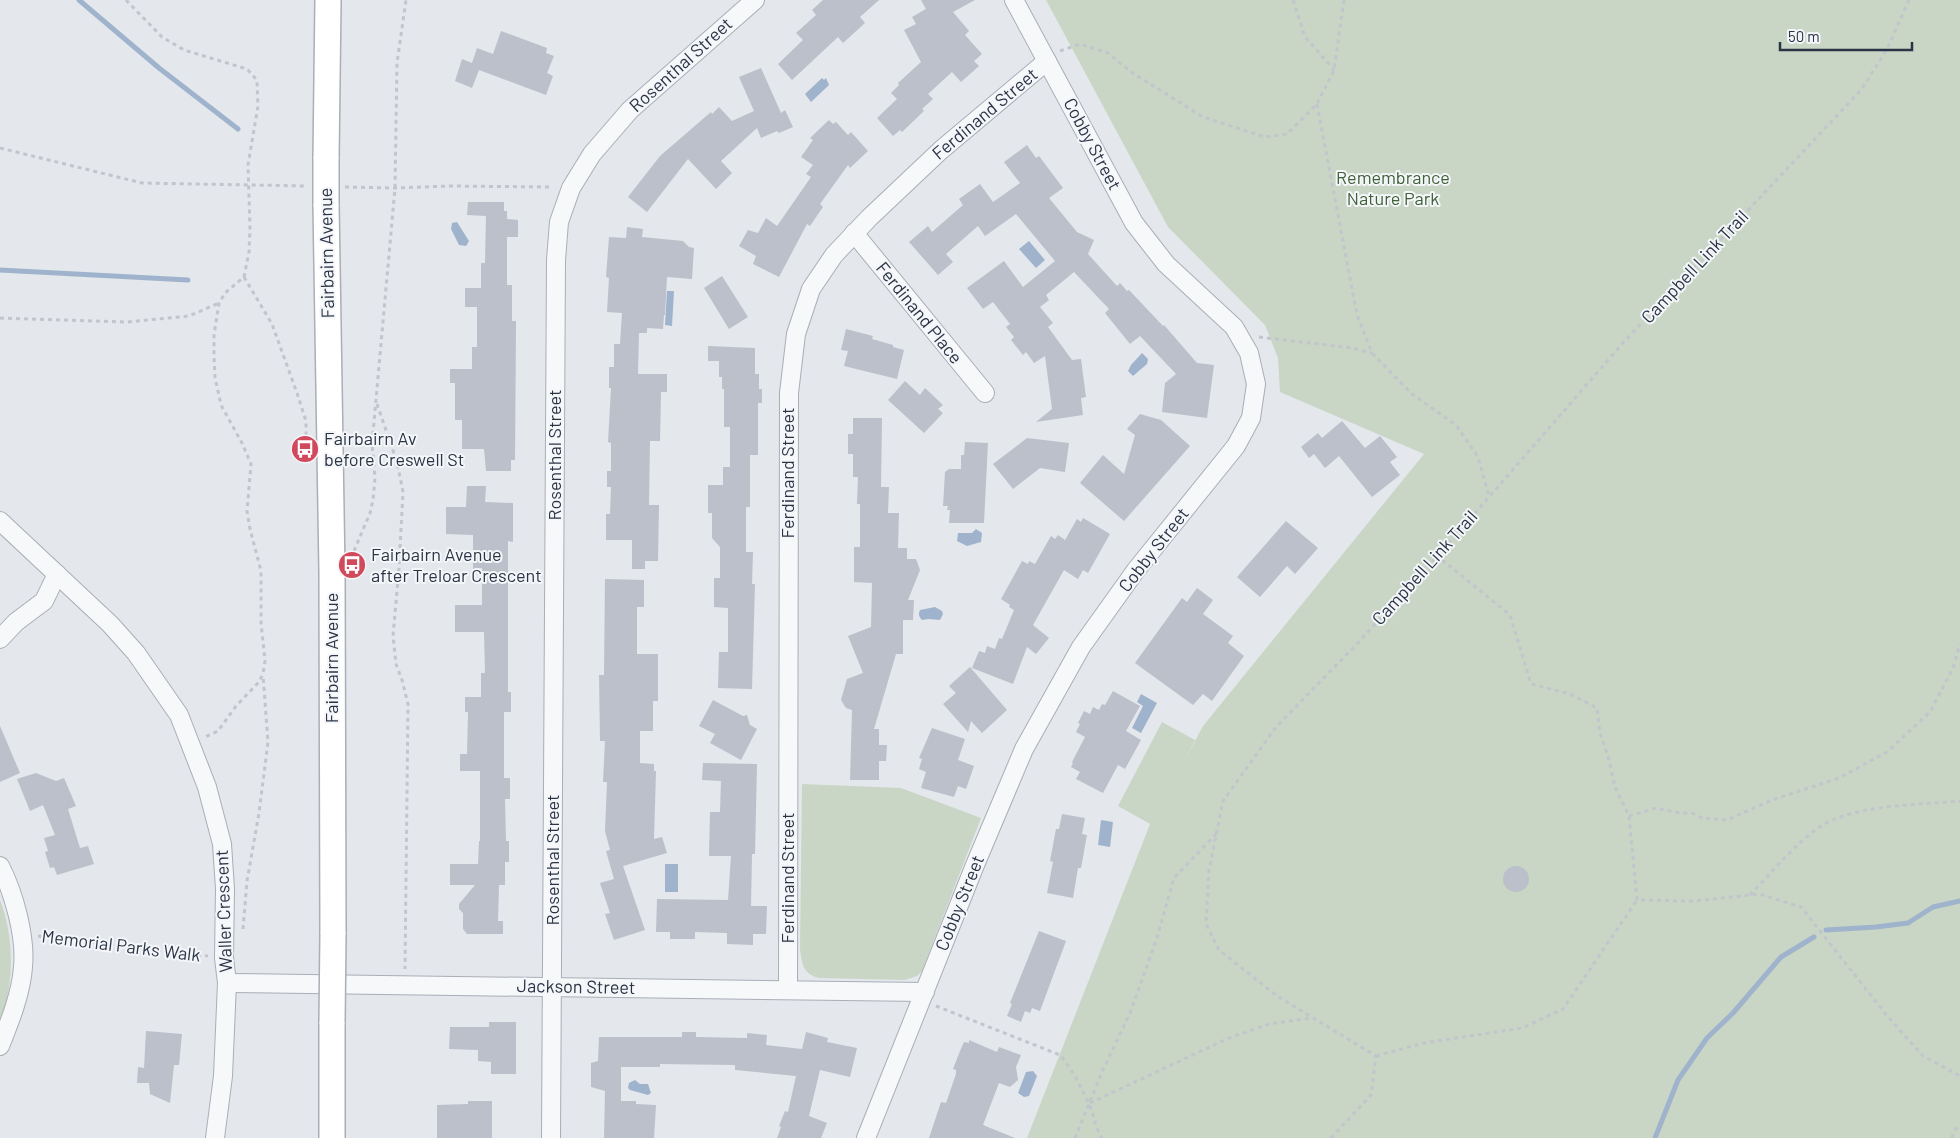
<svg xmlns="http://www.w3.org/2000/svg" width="1960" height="1138" viewBox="0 0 1960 1138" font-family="Barlow,sans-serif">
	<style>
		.green { fill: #c9d6c5 }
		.water { fill: #9fb4cc }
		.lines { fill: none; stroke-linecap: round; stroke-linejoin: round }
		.stream { stroke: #9fb4cc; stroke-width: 5 }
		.building { fill: #bbc0ca }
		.street-casing { stroke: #a9aeb7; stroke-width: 20 }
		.secondary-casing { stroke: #a9aeb7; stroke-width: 28 }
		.path { stroke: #c2c5cb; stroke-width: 3; stroke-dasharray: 4 4; stroke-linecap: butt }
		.street { stroke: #f7f8fa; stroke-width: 18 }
		.secondary { stroke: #fff; stroke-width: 25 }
		.secondary-bridge-casing { stroke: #a9aeb7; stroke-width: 28; stroke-linecap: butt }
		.secondary-bridge { stroke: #fff; stroke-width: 25 }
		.labels { text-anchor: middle; stroke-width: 4; stroke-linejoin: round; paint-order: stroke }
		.street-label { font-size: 18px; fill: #2b3445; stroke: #f4f6f9 }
		.park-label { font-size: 18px; fill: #3f6138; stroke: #f4f6f9 }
		.poi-label { font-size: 18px; fill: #2b3445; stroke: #f4f6f9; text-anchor: start }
	</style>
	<rect width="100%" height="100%" fill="#e4e7ec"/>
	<g class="green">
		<path d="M1046,0H1960V1138H1027L1150,824L1118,806L1162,722L1195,740L1182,765L1203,726L1424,454L1280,392L1278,358L1265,325L1168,227Z"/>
		<path d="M802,784L901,788L981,818L922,971L917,976L905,980L819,978C803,974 802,964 800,949Z"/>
		<path d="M0,900C15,939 14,985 0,1025Z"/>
	</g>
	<g class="water">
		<path d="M822,78L824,80L826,78L829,85L811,102L805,94Z"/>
		<path d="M457,222L469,241L466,246L459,245L451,229L452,223Z"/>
		<path d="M1029,241L1045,260L1036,268L1019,249Z"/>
		<path d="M667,291H674L672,326L665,325Z"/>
		<path d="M1142,353L1148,359L1147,364L1133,376L1128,371L1131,365Z"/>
		<path d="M976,529L982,533L981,542L967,546L957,541L958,533H972Z"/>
		<path d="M935,607L942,611L943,614L940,620L929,619L922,620C919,617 918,614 920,610Z"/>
		<path d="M1141,694L1157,703L1141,733L1132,728L1143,706L1137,702Z"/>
		<path d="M1101,820L1113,822L1110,847L1098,845Z"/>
		<rect x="665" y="864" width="13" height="28"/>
		<path d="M1033,1071L1037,1076L1029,1096L1024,1097L1018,1093L1026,1072Z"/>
		<path d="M635,1080L640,1084H648L651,1093L648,1095L630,1090L628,1088L629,1083Z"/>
	</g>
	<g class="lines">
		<g class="stream">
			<path d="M79,0L159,68L238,129"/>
			<path d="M0,270L188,280"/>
			<path d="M1826,930L1876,927L1908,923L1933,907L1960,901"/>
			<path d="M1655,1138L1678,1080L1707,1038L1733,1013L1781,957L1814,937"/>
		</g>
	</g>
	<g class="building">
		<path d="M823,0H879L860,17L865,23L843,43L838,37L792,80L778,64L803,40L796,33L816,15L812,10Z"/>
		<path d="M921,0H975L953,12L969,31L965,35L982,54L974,61L979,66L961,82L952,72L928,94L933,99L922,109L924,111L902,132L900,130L893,136L877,118L897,99L891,93L899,85L898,83L921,62L904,30L916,24L912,17L926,9Z"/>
		<path d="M501,31L547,48L546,53L554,56L547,73L553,76L546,95L479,70L472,88L455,81L462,59L472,63L477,48L493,54Z"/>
		<path d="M761,68L781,113L785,110L793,127L779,133L777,131L761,138L757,128L721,161L732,173L716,189L688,159L647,212L628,197L660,156L711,112L712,114L719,107L732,121L754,111L739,77Z"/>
		<path d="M829,120L833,124L836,122L848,135L851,132L868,151L850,168L848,165L820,204L823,207L810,226L807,224L779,277L753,264L756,256L739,246L748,230L758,233L766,218L777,226L811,177L806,174L813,165L801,157L813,140L810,138Z"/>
		<path d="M1027,145L1036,158L1039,156L1063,188L1049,198L1077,232L1094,240L1088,254L1117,286L1120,283L1127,291L1129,290L1163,326L1164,325L1197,363L1214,365L1207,418L1162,412L1165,383L1176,374L1140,336L1130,344L1105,313L1109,309L1074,272L1046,295L1049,300L1040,307L1053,323L1048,327L1072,360L1081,359L1086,397L1081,398L1083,415L1036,422L1052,409L1045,356L1034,363L1026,352L1023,355L1011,340L1014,337L1006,327L1010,324L993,302L983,309L967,288L1004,261L1023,287L1055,261L1016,214L985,236L978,226L946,254L953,262L938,275L909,242L928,226L932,232L963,205L959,199L980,184L993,202L1020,183L1004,162Z"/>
		<path d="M468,202H504V211H507V219L518,220V237H507V285H512V321H516L515,460H511V471H486L484,449H462V420H455V383H450V369H472V347H477V307H465V288H481V263H485L486,216L467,215Z"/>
		<path d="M627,227L643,229L642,237L683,241L689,247L694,248L692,279L667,277L665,315H664L663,329L647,328V333H639L638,374H667V392H661L660,441H650L649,505H659L658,561H645V569H632V540H606V514H610L611,487H607V471H611V443L608,442L611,388H609V367H614V344H620L622,313L607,312L609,278L606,277L609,237L626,238Z"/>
		<path d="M722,276L748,317L729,329L704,288Z"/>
		<path d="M846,329L873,336L872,339L893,345V347L904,350L897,379L844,366L848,351L841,350Z"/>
		<path d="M708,346L755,348V374H759V389H762V403H758V455H750V507H746V552H753L752,584H755L752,689L718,688L719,652H728V608L714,607V578H720V547L712,538V513H708V485H723V467H730V427H724V389H722V377H719V361H708Z"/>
		<path d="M905,381L920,395L925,388L943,405L938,409L943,413L924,433L888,400Z"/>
		<path d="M1140,414L1161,420L1190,446L1124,521L1080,483L1103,455L1124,474L1135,435L1127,429Z"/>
		<path d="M853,418H882L881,487H889L888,513H899L898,548H907V559H916L920,570L908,600H914L913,620H903V654H896L874,729H879V745H887L886,761H879V780H850L852,710L846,708L841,700L847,679L863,673L848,636L871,627L872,583L854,582V547H860V504H857L858,477H853V454H848V434H853Z"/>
		<path d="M1342,421L1365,448L1380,436L1397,457L1390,462L1400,475L1372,497L1339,456L1325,468L1314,454L1309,458L1301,447L1318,433L1322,438Z"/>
		<path d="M1027,438L1069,443L1065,472L1040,468L1013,489L993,464Z"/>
		<path d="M965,442L988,443L984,523H949L950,510H947L948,506H943L945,472L949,469H961V455H964Z"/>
		<path d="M467,486H486L485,502L513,503V542L508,541V692H511V712H504V778H510V799H505L506,841H509V862H505V885H499L498,921H503V934H467L463,929V913L459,909V904L475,885H450V864H478L479,841H480V771H460V754H467L468,712H465V697H481V673H485L484,632H455V605H482V568L473,569V535L446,534V507H466Z"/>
		<path d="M1083,518L1110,534L1088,573L1083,570L1078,579L1064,570L1033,625L1049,638L1036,654L1027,647L1013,684L972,668L979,651L985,653L987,646L995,649L999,638L1002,639L1014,610L1009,607L1010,605L1001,599L1022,561L1028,564L1029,561L1035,564L1051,536L1055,539L1058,535L1065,540L1077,519L1081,522Z"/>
		<path d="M1286,521L1318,548L1295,574L1287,566L1260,597L1237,577Z"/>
		<path d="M605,579L644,580V607H637V654H658V701H653V731H640V763L654,764V771H656L654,839L662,837L667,853L623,866L645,930L614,940L605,914L610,913L600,883L614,879L606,851L610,850L605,831L607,782H603L605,741H600L599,675H604Z"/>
		<path d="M1197,588L1213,600L1203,614L1233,636L1228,643L1244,656L1212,701L1203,694L1193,705L1135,663L1182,598L1187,602Z"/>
		<path d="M970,667L1007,710L982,733L971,721L968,732L943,704L956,693L949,686Z"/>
		<path d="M1113,691L1140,706L1126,731L1141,740L1125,769L1118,765L1103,793L1076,779L1080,772L1071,767L1073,763L1072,762L1085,737L1076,732L1080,724L1078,723L1084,711L1090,714L1093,707L1099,710L1102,704L1105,705Z"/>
		<path d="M713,700L743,716L747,715L750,725L757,729L741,760L710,743L715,734L699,726Z"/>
		<path d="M0,726L20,773L0,782Z"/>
		<path d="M932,728L965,739L958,760L974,766L966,789L958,786L954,797L921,788L926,772L919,769L922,759L919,758Z"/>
		<path d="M703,763L757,764L755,854H752L751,906H767L766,934H753V945L727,944V933L695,932V939H670V932H656L657,899L728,900L731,856H709L710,812H720L721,781L702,780Z"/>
		<path d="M36,773L56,781L64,778L76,806L68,809L80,848L88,846L94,864L57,875L54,867L50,868L45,852L48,851L44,838L55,835L43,805L30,811L17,779Z"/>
		<path d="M1062,814L1085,818L1082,834L1087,835L1081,868H1078L1073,898L1047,893L1053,862L1050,861L1056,829H1059Z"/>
		<circle cx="1516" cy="879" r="13"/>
		<path d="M1039,931L1066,941L1040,1011L1032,1008L1030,1013L1025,1011L1021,1022L1007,1016L1012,1004L1010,1003Z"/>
		<path d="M489,1022H516V1074H491V1062L478,1061V1050L449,1049L450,1027H489Z"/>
		<path d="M146,1031L182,1034L179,1065H174L170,1103L150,1094L149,1083H137L138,1067L144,1068Z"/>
		<path d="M682,1032H696V1037L747,1038V1033L767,1035L766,1045L802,1049L806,1032L828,1038L827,1042L857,1048L850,1077L820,1070L809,1116L827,1123L821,1138H777L781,1127L779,1126L785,1111L788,1112L796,1076L735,1070V1065L660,1064V1067H621V1101H636V1104L656,1105L654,1138H604L605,1091L591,1087V1063L598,1061L599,1037H682Z"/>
		<path d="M969,1040L997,1052L999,1047L1021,1055L1016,1067L1018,1080L1010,1087L999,1083L983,1125L1015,1138H929L941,1102L946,1103L956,1074V1070L953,1069L960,1051L964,1042L969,1043Z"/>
		<path d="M468,1101H492V1138H437V1105L468,1104Z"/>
	</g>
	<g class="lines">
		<defs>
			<g id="street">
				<path d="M854,233L985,393"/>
				<path d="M0,521L110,624L136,653L179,715L207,787L222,844L225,889L224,958L227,983L223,1076L215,1138"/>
				<path d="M0,639L16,622L44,601L57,574"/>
				<path d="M0,866C14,893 26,937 23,967C21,994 10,1021 0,1046"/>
				<path d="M227,983L925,992"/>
				<path d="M788,990L789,393L796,334L811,289L834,255L869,218L941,150L1047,61"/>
				<path d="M551,1138L556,260L559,222L571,188L592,154L630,110L755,0"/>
				<path d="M866,1138L975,865L1024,749L1081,647L1136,570L1236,446L1251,418L1256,384L1249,353L1234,327L1166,264L1134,223L1014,0"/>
			</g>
			<g id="secondary">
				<path d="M326,159L328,0"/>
				<path d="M326,204L332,572L333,934"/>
				<path d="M332,1138V1022"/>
			</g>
		</defs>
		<use href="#street" class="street-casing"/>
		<use href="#secondary" class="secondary-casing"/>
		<g class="path">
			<path d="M126,0L162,37L184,50L247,69L256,79L257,83L258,106L248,165L250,229L249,252L244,277L225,293L219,303L214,335V357L215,377L221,405L242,443L251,464L247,511L250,529L261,571V623L265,661L263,674L259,682L236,706L218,731L205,737"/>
			<path d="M1293,0L1305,37L1334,70"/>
			<path d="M1060,51L1080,44L1108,53L1131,72L1203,117L1265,137L1287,134L1317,104L1334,70L1344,0"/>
			<path d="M1317,104L1357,315L1372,353L1412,394L1456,425L1478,457L1489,496"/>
			<path d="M0,148L142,183L306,186"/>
			<path d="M345,187L395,188L449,186L553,187"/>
			<path d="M244,277L272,324L297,393L306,421V454H310"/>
			<path d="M0,318L127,322L189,316L219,303"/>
			<path d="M1259,337L1352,348L1372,353"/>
			<path d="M377,404L397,462L403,492L399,568L393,636L396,664L402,680L408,704L405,969"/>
			<path d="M354,551L370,513L373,500L375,478L372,444L395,188L397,63L406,0"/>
			<path d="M1436,555L1510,615L1531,684L1570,694L1597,708L1600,733L1608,756L1615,787L1629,816L1637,900L1694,901L1759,894L1801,907L1888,1017L1923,1056L1960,1076"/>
			<path d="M1629,816L1656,808L1680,813H1692L1702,818L1727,820L1772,800L1839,778L1887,752L1930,712L1953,668L1960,644"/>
			<path d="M1750,895C1772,872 1792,847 1818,828C1853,804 1919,805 1960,801"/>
			<path d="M243,929L247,881L259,813L268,742L263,675"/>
			<path d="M38,936L208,956"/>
			<path d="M936,1006L1060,1055C1072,1069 1080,1085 1088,1102C1095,1115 1093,1123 1102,1138"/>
			<path d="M1376,1056L1424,1043L1522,1028L1563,1009L1637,900"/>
			<path d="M1090,1103L1229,1038L1269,1024L1310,1018"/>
			<path d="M1075,1138L1102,1072L1130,1013L1157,938L1174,878L1216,834"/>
			<path d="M1331,1138L1371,1095L1376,1056L1277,996L1219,950L1206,924L1209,870L1223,801L1276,727L1354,647L1450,542L1622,344L1862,89L1888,47L1909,0"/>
			<path d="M1952,1138L1954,1131L1960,1125"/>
		</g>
		<use href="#street" class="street"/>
		<use href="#secondary" class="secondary"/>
		<defs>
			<g id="secondary-bridge">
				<path d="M326,159V204"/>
				<path d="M332,1022L333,934"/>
			</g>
		</defs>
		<use href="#secondary-bridge" class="secondary-bridge-casing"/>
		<use href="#secondary-bridge" class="secondary-bridge"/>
	</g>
	<defs>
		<symbol id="bus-disc" viewBox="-11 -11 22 22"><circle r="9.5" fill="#d1495b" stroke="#f4f6f9"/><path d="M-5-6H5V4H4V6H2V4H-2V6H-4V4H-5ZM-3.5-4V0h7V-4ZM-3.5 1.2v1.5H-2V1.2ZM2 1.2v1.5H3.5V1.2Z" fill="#fff"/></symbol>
	</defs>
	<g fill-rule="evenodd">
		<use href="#bus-disc" x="289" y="433" width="32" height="32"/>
		<use href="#bus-disc" x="336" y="549" width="32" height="32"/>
	</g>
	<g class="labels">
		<g class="street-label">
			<text transform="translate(681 65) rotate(-42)" y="6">Rosenthal Street</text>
			<text transform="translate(985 114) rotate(-40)" y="6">Ferdinand Street</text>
			<text transform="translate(1092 144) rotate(62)" y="6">Cobby Street</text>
			<text transform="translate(327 253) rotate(-91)" y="6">Fairbairn Avenue</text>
			<text transform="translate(1695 267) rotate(-47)" y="6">Campbell Link Trail</text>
			<text transform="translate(919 313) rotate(51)" y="6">Ferdinand Place</text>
			<text transform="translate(555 455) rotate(-90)" y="6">Rosenthal Street</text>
			<text transform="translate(788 473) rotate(-90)" y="6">Ferdinand Street</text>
			<text transform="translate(1154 550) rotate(-52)" y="6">Cobby Street</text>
			<text transform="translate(1425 568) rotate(-48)" y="6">Campbell Link Trail</text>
			<text transform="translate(332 658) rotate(-90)" y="6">Fairbairn Avenue</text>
			<text transform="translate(553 860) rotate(-90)" y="6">Rosenthal Street</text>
			<text transform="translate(788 878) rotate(-90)" y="6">Ferdinand Street</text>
			<text transform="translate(960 903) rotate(-68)" y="6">Cobby Street</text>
			<text transform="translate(224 911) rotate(-92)" y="6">Waller Crescent</text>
			<text transform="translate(121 946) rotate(7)" y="6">Memorial Parks Walk</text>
			<text transform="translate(576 987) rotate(1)" y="6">Jackson Street</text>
		</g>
		<g class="park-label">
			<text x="1393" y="184">Remembrance<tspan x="1393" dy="21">Nature Park</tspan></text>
		</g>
		<g class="poi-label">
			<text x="324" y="445">Fairbairn Av<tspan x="324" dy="21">before Creswell St</tspan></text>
			<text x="371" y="561">Fairbairn Avenue<tspan x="371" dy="21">after Treloar Crescent</tspan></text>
		</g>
	</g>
	<path d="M1780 42v8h132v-8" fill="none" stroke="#2b3445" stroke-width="2.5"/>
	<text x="1788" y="42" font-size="15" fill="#2b3445" stroke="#f4f6f9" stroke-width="4" paint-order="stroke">50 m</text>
</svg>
